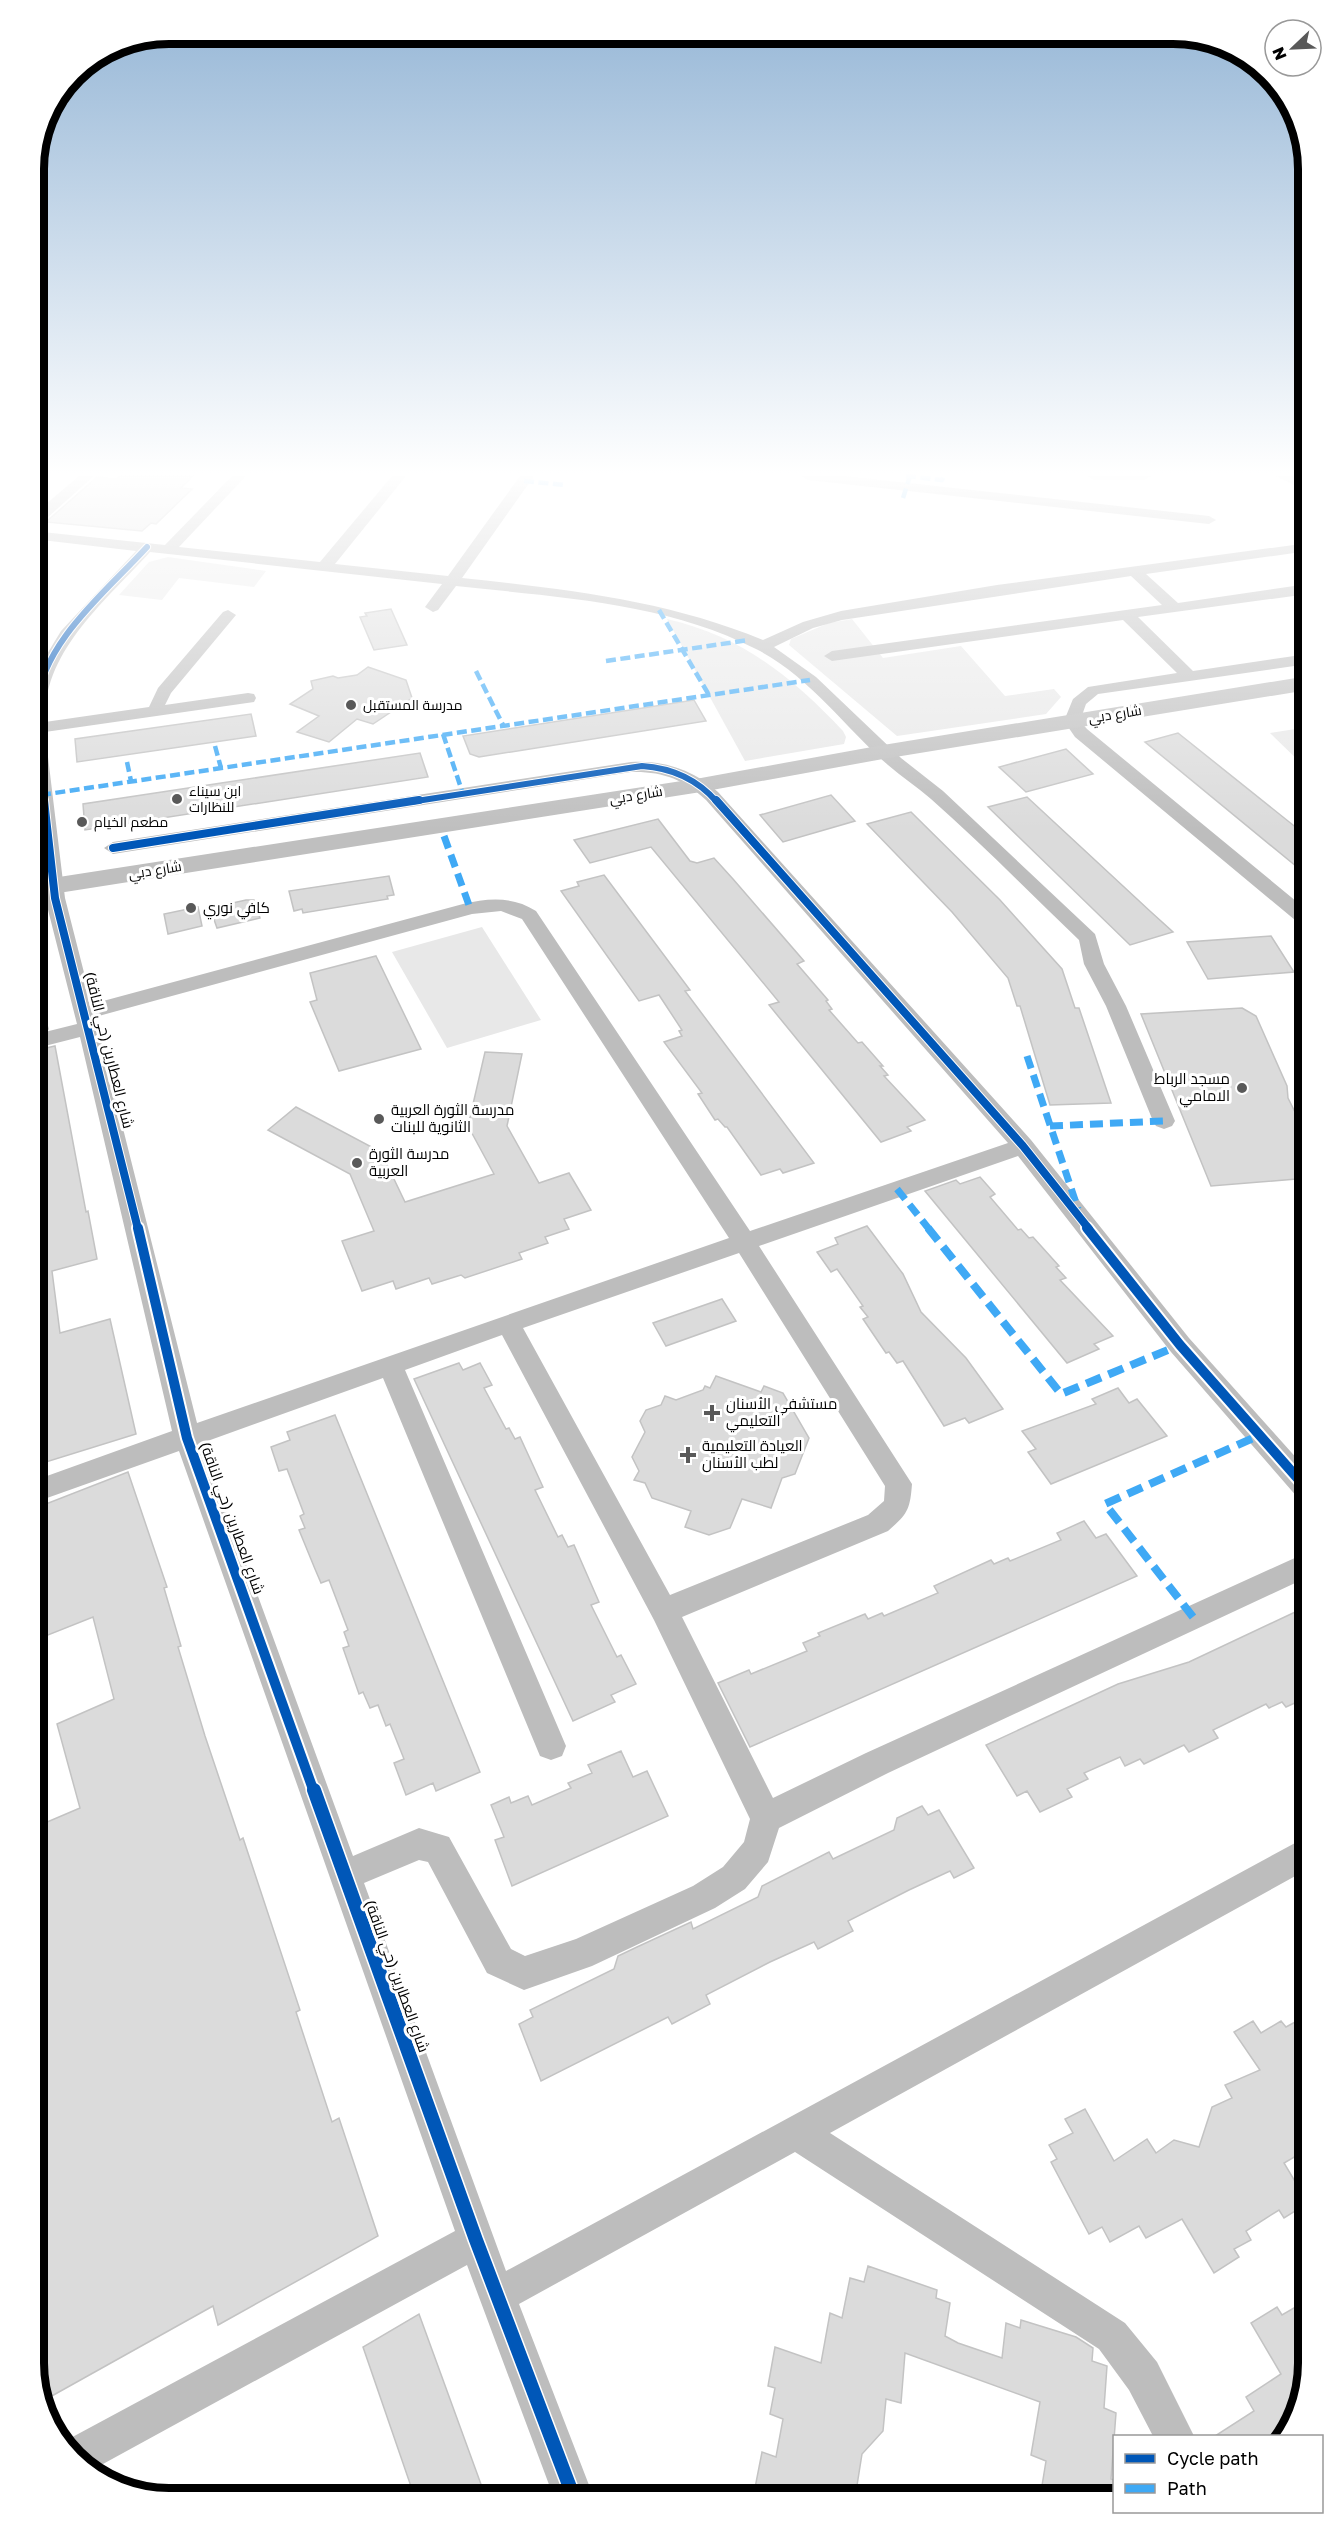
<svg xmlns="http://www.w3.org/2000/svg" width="1341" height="2531" viewBox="0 0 1341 2531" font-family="'Golos Text',Cairo,sans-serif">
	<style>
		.green { fill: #e8e8e8 }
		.building { fill: #dbdbdb; stroke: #c3c3c3; stroke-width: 1.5 }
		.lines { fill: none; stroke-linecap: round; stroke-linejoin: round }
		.street { fill: #bdbdbd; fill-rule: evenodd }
		.secondary { fill: #bfbfbf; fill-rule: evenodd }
		.quiet-far2 { stroke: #3fa9f5; stroke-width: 4.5; stroke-dasharray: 10 4.5; stroke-linecap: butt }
		.quiet-far1 { stroke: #3fa9f5; stroke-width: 7; stroke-dasharray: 13 7; stroke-linecap: butt }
		.quiet { stroke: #3fa9f5; stroke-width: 8; stroke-dasharray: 16 8; stroke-linecap: butt }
		.cycleway-far3-casing { stroke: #fff; stroke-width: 8 }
		.cycleway-far2-casing { stroke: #fff; stroke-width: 10 }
		.cycleway-far1-casing { stroke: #fff; stroke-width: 14 }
		.cycleway-casing { stroke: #fff; stroke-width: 17 }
		.cycleway-far3 { stroke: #0057b8; stroke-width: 6 }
		.cycleway-far2 { stroke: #0057b8; stroke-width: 8 }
		.cycleway-far1 { stroke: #0057b8; stroke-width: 10 }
		.cycleway { stroke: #0057b8; stroke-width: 14 }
		.poi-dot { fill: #595959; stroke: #fff; stroke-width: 2 }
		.labels { text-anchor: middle; stroke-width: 6; stroke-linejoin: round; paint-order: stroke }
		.far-poi-label { font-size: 14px; fill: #000; stroke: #fff; text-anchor: start }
		.far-street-label { font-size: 14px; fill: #000; stroke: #fff }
		.poi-label { font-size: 15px; fill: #000; stroke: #fff; text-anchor: start }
		.street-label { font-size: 15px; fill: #000; stroke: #fff }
		.rim { fill: none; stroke: #000; stroke-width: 8 }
	</style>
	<rect width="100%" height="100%" fill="#fff"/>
	<g class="green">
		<path d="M168,557L266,571L254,587L179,578L162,600L119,595L149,562Z"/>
		<path d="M667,619C743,637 791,676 843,731L846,737L844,744L745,761Z"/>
		<path d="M852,619L883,658L961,646L1005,696L1054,689L1061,697L1046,714L897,736L789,645L791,639L829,623Z"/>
		<path d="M1308,727V769H1307L1270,733Z"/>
		<path d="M482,927L541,1020L447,1048L392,952Z"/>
	</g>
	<g class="building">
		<path d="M120,476H193L181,488L192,489L156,524L151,523L142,531L46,522L97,477L117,479Z"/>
		<path d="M391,609L407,645L374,650L360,617L367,616L365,613Z"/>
		<path d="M368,667L406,680L412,698L373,724L357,719L329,742L297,732L319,716L290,704L313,689L311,681L333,676L338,678L357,675Z"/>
		<path d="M694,700L706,721L479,757L470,754L463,736Z"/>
		<path d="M251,714L256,736L77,762L75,739Z"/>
		<path d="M1178,733L1308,837V876L1145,742Z"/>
		<path d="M1066,749L1093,774L1026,792L999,767Z"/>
		<path d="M420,753L428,777L85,830L83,804Z"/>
		<path d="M831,795L855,821L783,842L760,815Z"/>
		<path d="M1027,797L1151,912L1173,932L1130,945L988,807Z"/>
		<path d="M911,812L1000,900L1062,969L1075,1008H1079L1111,1103L1050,1105L1020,1006H1017L1008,978L952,912L867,824Z"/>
		<path d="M658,819L690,861L697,863L714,858L733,879L804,961L797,964L828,1000L826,1001L832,1009L829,1010L858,1043L862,1042L883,1066H880L888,1075L884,1076L925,1120L907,1127L911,1131L881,1142L769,1005L779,1002L651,847L590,863L574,840Z"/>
		<path d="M604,875L690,990L685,991L814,1163L783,1173L780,1169L761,1175L727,1127H725L718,1119L715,1120L698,1094L702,1093L664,1042L682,1036L679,1031L682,1030L659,995L639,1001L561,891L579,886L577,882Z"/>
		<path d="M389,876L394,895L387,896L388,899L303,913L302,909L294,911L289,891Z"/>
		<path d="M246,900H254L260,918L217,928L210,908Z"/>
		<path d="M198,907L202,926L168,934L164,914Z"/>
		<path d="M1271,936L1294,972L1208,979L1187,942Z"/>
		<path d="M376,956L421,1049L339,1071L310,1002L317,1000L310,973Z"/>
		<path d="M41,1000L48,1029L33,1033V1001Z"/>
		<path d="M1242,1008L1256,1016L1287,1086L1288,1098L1308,1138V1178L1211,1186L1141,1014Z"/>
		<path d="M55,1046L86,1212L88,1211L97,1259L52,1271L60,1333L110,1319L136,1434L33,1466V1051Z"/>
		<path d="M485,1052L522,1054L507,1126L539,1183L569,1173L591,1210L564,1219L569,1229L545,1237L548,1243L519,1253L522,1259L465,1278L461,1275L432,1284L429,1278L396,1289L393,1281L362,1291L342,1241L374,1231L350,1174L268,1130L296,1107L381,1152L405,1202L494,1174L468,1126Z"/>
		<path d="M980,1177L995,1194L990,1197L1018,1230L1021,1229L1029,1238L1033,1237L1059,1266L1056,1267L1066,1278L1060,1280L1113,1336L1094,1344L1099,1349L1067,1363L925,1191L956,1180L960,1184Z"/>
		<path d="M867,1226L903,1274L921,1312L966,1358L1003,1409L969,1423L965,1418L944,1426L903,1361L897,1363L889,1352L886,1353L863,1319L868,1317L860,1307L863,1306L837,1269L831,1272L817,1252L838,1244L835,1238Z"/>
		<path d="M722,1299L736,1321L666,1346L653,1323Z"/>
		<path d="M459,1363L463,1370L480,1363L492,1385L484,1388L506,1429L509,1428L515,1439L520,1437L543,1487L535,1490L558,1537L562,1535L568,1547L574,1545L599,1602L591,1605L617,1657L621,1655L636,1684L611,1695L615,1702L573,1721L414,1379Z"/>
		<path d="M716,1376L761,1392L764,1386L783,1393L809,1438L795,1474L782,1478L771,1508L742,1499L730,1528L709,1535L685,1527L691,1511L652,1498L645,1483L634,1480L639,1471L632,1457L645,1432L640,1421L646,1410L661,1405L665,1396L676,1400L703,1390L705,1386L710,1388Z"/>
		<path d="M1118,1388L1129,1403L1137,1399L1167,1436L1051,1484L1028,1452L1036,1449L1022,1431L1096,1404L1092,1399Z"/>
		<path d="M335,1415L480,1772L436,1791L433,1783L406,1795L394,1763L404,1759L390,1724L386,1726L378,1705L370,1708L363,1692L359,1694L343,1648L349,1646L344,1632L348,1630L329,1580L321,1583L315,1569L299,1530L305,1528L300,1516L304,1514L287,1469L279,1471L271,1447L290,1440L287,1432Z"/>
		<path d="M128,1472L167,1587L164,1588L181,1646L178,1647L205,1736L240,1840L243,1838L300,2010L296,2012L332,2122L339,2118L378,2236L218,2325L213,2306L41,2402L33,2362V1828L80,1808L57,1724L114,1699L93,1617L33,1641V1509Z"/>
		<path d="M1084,1521L1096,1538L1106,1534L1137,1576L750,1747L718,1683L749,1670L751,1674L807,1651L803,1643L820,1636L818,1633L865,1614L868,1619L882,1613L884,1616L938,1593L934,1586L991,1560L994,1564L1008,1558L1010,1561L1061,1540L1057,1533Z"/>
		<path d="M1308,1606V1697L1286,1707L1282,1702L1269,1708L1266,1704L1213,1730L1218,1738L1189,1752L1184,1745L1144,1764L1140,1759L1125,1766L1120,1757L1084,1773L1088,1779L1067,1789L1072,1797L1040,1812L1027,1791L1017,1796L986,1745L1118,1684L1189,1662Z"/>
		<path d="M621,1751L633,1777L647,1771L668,1816L512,1886L495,1840L504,1837L491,1805L509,1797L511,1803L528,1796L532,1805L571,1788L568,1783L592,1773L588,1765Z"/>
		<path d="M922,1806L928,1815L939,1810L974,1868L954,1878L950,1871L909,1890L848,1921L853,1931L818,1949L814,1942L770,1962L706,1995L710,2004L672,2024L668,2017L541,2081L519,2024L533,2017L530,2010L614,1969L618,1956L637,1947L691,1922L693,1929L758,1897L762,1886L829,1852L833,1859L894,1830L897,1818Z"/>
		<path d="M1308,2015V2149L1284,2163L1308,2203L1284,2218L1279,2210L1246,2231L1251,2240L1234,2249L1239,2257L1214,2273L1182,2219L1146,2238L1139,2226L1110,2242L1102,2227L1089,2234L1051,2162L1057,2159L1049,2145L1073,2133L1065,2119L1085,2109L1114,2161L1147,2139L1156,2153L1174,2140L1199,2147L1212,2107L1232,2098L1225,2085L1260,2070L1234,2032L1253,2021L1261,2033L1281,2021L1286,2027Z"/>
		<path d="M868,2266L937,2290L936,2298L950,2303L945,2336L958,2343L1002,2358L1006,2323L1020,2328L1021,2320L1076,2337L1093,2348L1092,2361L1107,2366L1104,2408L1116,2413L1111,2479L1114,2480V2498H1040L1046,2461L1031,2455L1040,2402L905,2353L901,2403L886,2399L883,2431L862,2454L855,2498H753L762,2452L776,2457L783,2419L770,2414L775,2388L768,2386L775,2347L821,2363L830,2313L842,2318L850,2278L864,2282Z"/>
		<path d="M1299,2305L1308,2321V2362L1285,2436H1215L1254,2411L1246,2397L1281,2374L1251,2323L1277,2307L1282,2315Z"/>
		<path d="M419,2314L486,2498H415L363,2347Z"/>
	</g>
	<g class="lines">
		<g class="street">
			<path d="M79,476H94L38,526L33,527V515Z"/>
			<path d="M232,476H246L179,547L320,562L392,476H406L335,564L448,576L520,476H534L462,578C565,589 666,600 763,640L803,622L841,611L997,585L1308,543V551L1146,574L1178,603L1308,584V594L1138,617L1193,671L1308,654V664L1098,694L1086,704L1080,721L1087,729L1308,911V927L1301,925L1075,737L1064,721L1073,699L1088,687L1177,673L1123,620L832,661L824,656L832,651L1162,605L1131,576L842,620L813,628L774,647L816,677L901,758L943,791L1095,934L1104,964L1126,1006L1175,1121L1172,1126L1164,1129L1156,1126L1153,1121L1106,1006L1084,964L1079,940C1030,893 982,844 931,799C917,787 902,777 888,765C845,727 808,675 756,649C665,602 555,597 456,586L438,610L433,612L425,607L442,584L150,552C107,600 42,651 45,722L149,707L158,688L223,612L228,610L236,615L171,693L165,705L248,693L254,694L256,698L254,702L45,732L65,898L92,1004L463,904C488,898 513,896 536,911L750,1231L1008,1143L706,800C684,779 661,771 631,772L113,854L104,848L113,842L631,762C664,760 694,770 718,792L1031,1140L1189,1338L1308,1471V1501L1298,1498L1171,1352L1018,1156L759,1246L912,1484C910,1511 907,1514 888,1531L682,1617L773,1798L866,1753L1308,1552V1577L888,1773L779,1828L768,1862L745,1889L715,1908L592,1966L524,1990L487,1973L428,1862L419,1860L364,1883L506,2271L1308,1836V1869L830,2133L1125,2323L1157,2362L1194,2436H1153L1129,2390L1099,2349L795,2152L519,2304L594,2498H554L467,2265L92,2470L90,2471L65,2441L455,2231L179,1451L33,1503V1481L172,1431L80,1037L33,1049V1035L77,1024L45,898L33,786V685L44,659L61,631L136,551L33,539V531L165,545ZM501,911L522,919L729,1238L197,1423L95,1017L472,914ZM739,1253L885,1486L884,1501L868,1515L670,1595L523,1328ZM502,1335L654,1620L750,1819L744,1842L723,1867L693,1886L576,1939L525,1956L511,1949L449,1837L419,1828L353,1856L202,1443L383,1378L540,1756L551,1760L562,1756L566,1746L405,1370Z"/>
			<path d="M801,476H844L1209,516L1216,520L1209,524L808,480Z"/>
			<path d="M1087,476H1151L1144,480H1094Z"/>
			<path d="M1276,476H1293L1308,483V492Z"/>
		</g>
		<path class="secondary" d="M1308,676V690L883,759L701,792L33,897V881L701,778L883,745Z"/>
		<g class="quiet-far2">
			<path d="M906,476L942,480L944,476"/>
			<path d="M524,481L565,485"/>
			<path d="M903,498L910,476"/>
			<path d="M659,610L709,695"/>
			<path d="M606,661L749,640"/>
			<path d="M476,671L503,725"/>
			<path d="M443,734L463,794"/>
			<path d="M215,746L221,768"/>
			<path d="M127,762L131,781"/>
			<path d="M41,795L810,680"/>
		</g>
		<g class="quiet-far1">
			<path d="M444,836L470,908"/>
			<path d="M1027,1056L1078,1209"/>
			<path d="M1050,1126L1164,1121"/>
			<path d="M897,1189L929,1229"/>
		</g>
		<g class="quiet">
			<path d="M928,1228L1061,1394L1180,1345"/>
			<path d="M1193,1617L1105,1504L1260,1435"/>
		</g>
		<defs>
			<g id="cycleway-far3">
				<path d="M44,802C40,771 33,737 36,706C43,641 106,592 147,547"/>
				<path d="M410,802L642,766C672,768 697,779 717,802"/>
			</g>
			<g id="cycleway-far2">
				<path d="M44,800L55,898L138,1229"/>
				<path d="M716,800L1023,1146L1089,1229"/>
				<path d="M113,848L419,800"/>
			</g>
			<g id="cycleway-far1">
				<path d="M138,1228L187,1438L314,1792"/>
				<path d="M1087,1228L1180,1345L1308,1490"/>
			</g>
			<path id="cycleway" d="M314,1790L476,2240L574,2498"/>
		</defs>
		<use href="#cycleway-far3" class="cycleway-far3-casing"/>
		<use href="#cycleway-far2" class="cycleway-far2-casing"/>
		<use href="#cycleway-far1" class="cycleway-far1-casing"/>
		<use href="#cycleway" class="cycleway-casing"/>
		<use href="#cycleway-far3" class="cycleway-far3"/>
		<use href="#cycleway-far2" class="cycleway-far2"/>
		<use href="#cycleway-far1" class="cycleway-far1"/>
		<use href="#cycleway" class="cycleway"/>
	</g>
	<linearGradient id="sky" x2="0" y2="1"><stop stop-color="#95b6d6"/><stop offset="0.57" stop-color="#fff"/><stop offset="1" stop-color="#fff" stop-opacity="0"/></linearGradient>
	<rect width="1341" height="830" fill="url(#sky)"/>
	<g class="poi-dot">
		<circle cx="351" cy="705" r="6"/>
		<circle cx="177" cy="799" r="6"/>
		<circle cx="82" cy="822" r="6"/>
		<circle cx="191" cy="908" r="6"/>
		<circle cx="1242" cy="1088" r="6"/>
		<circle cx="379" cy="1119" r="6"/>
		<circle cx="357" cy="1163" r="6"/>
		<path d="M709 1404h6v6h6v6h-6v6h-6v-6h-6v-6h6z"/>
		<path d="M685 1446h6v6h6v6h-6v6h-6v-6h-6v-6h6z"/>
	</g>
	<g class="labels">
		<g class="far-poi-label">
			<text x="363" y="710">مدرسة المستقبل</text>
			<text x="189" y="796">ابن سيناء<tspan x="189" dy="16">للنظارات</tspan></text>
			<text x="94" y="827">مطعم الخيام</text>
		</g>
		<g class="far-street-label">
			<text transform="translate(1115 714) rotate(-9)" y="5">شارع دبي</text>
			<text transform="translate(636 795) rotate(-9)" y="5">شارع دبي</text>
			<text transform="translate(155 870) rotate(-9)" y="5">شارع دبي</text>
		</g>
		<g class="poi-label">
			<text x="203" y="913">كافي نوري</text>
			<text x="1230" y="1084" text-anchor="end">مسجد الرباط<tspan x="1230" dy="17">الامامي</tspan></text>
			<text x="391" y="1115">مدرسة الثورة العربية<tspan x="391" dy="17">الثانوية للبنات</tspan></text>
			<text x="369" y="1159">مدرسة الثورة<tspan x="369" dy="17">العربية</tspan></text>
			<text x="726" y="1409">مستشفي الأسنان<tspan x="726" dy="17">التعليمي</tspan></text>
			<text x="702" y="1451">العيادة التعليمية<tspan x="702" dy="17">لطب الأسنان</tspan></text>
		</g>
		<g class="street-label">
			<text transform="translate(109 1050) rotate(76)" y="5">شارع العطارين (حي الناقة)</text>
			<text transform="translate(232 1518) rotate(70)" y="5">شارع العطارين (حي الناقة)</text>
			<text transform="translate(397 1976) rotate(70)" y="5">شارع العطارين (حي الناقة)</text>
		</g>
	</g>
	<path d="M0 0H1341V2531H0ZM169 44H1173A125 125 0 0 1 1298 169V2363A125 125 0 0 1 1173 2488H169A125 125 0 0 1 44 2363V169A125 125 0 0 1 169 44Z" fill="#fff" fill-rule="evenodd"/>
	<path class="rim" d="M169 44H1173A125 125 0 0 1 1298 169V2363A125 125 0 0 1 1173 2488H169A125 125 0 0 1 44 2363V169A125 125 0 0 1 169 44Z"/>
	<rect x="1113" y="2435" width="210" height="78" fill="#ffffff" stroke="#999999" stroke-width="1.5"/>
	<rect x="1125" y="2454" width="30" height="9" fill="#0057b8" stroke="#999999" stroke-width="1.5"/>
	<text x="1167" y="2465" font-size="18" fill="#000000">Cycle path</text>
	<rect x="1125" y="2484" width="30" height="9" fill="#3fa9f5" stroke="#999999" stroke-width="1.5"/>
	<text x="1167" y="2495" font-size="18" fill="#000000">Path</text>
	<g transform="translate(1293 48) rotate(247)"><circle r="28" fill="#ffffff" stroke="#999999" stroke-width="1.5"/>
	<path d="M0-4.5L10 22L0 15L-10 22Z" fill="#595959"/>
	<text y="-9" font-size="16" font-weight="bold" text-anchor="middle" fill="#000000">N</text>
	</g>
</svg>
